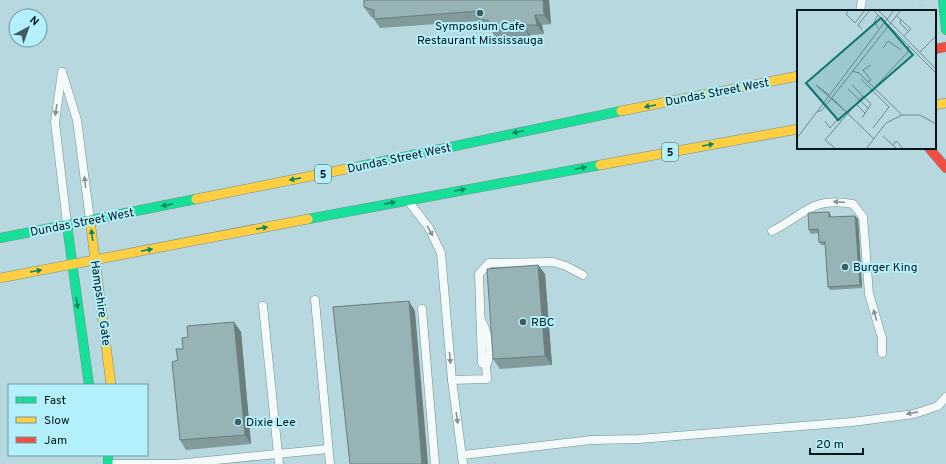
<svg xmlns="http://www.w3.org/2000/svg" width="946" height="464" viewBox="0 0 946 464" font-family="Overpass,sans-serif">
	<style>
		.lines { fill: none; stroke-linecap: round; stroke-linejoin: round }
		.lane-casing { stroke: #738e92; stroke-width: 9 }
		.fast-casing { stroke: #738e92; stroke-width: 10 }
		.slow-casing { stroke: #738e92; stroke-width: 10 }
		.jam-casing { stroke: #738e92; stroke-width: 10 }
		.path { stroke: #c1cacd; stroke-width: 2.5; stroke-dasharray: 2 3; stroke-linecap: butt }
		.lane { stroke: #f4f9fa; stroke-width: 8 }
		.fast { stroke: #16e098; stroke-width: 9 }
		.slow { stroke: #ffcf43; stroke-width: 9 }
		.jam { stroke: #f24e42; stroke-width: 9 }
		.wall { fill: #839a9c }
		.shaded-wall { fill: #6a7d7f }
		.building { fill: #98b3b5; stroke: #6a7d7f }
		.oneway { fill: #0c8660 }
		.oneway2 { fill: #869396 }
		.poi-dot { fill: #405b5f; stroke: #b3f0fb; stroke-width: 1.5 }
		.labels { text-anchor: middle; stroke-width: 4; stroke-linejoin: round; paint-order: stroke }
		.shield { fill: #b3f0fb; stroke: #36585e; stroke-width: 1 }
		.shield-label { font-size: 11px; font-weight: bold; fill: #00171b }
		.poi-label { font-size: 12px; fill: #00171b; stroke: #b3f0fb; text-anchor: start }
		.street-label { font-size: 12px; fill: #00171b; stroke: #b3f0fb }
		.inset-road { fill: none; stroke: #6d8b90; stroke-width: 1 }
		.view { fill: #0f766e; fill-opacity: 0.15; stroke: #0f766e; stroke-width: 2 }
		.inset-edge { fill: none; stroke: #00171b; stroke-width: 2 }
	</style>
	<rect width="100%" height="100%" fill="#b6d8de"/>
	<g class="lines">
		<defs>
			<g id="lane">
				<path d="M860,11L862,0"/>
				<path d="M62,72L55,122L67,224"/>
				<path d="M63,75L77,120L90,220"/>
				<path d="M409,202L429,228L441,253L452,380L463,464"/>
				<path d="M772,231C805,215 811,196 853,204L863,217L869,294L882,338V353"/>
				<path d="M315,300L330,464"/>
				<path d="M263,306L279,464"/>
				<path d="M422,309L435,464"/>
				<path d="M481,320C488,332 493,353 486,366"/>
				<path d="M452,380L487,379L486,366L482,363L479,274L489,263L553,262L566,266L583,275"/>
				<path d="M463,455L591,440L639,439L852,422L914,414L938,406L946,397"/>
				<path d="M108,464H176L328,449"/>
			</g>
			<g id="fast">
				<path d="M943,0L946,30"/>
				<path d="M356,167L621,111"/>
				<path d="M308,219L600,165"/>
				<path d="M67,225L89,385"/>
				<path d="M0,238L196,199"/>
				<path d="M108,455V464"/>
			</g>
			<g id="slow">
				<path d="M935,105L946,103"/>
				<path d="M621,111L798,76"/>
				<path d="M600,165L798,129"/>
				<path d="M196,199L356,167"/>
				<path d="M90,220L111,385"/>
				<path d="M0,278L308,219"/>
			</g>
			<g id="jam">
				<path d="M935,49L946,47"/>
				<path d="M929,148L946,168"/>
			</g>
		</defs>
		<use href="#lane" class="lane-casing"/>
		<use href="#fast" class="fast-casing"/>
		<use href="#slow" class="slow-casing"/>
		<use href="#jam" class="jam-casing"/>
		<path class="path" d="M920,0L921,11"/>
		<use href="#lane" class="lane"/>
		<use href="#fast" class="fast"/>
		<use href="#slow" class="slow"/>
		<use href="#jam" class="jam"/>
	</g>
	<g class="wall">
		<path d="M549,0L551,24L542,25L544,34L530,35V37L510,38L509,36L496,38L490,29H485L479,21L380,28L374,19V18L371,17L364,7Z"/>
		<path d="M831,216V217L858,219L862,288L830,290L828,287L825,245H821L819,242L818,233L811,234L809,230Z"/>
		<path d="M538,265L545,274L552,365L500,369L493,359Z"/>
		<path d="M234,322L241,332L251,444L186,450L180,440L183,349L188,337Z"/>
	</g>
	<g class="shaded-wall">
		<path d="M543,0H549L551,24L544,15Z"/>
		<path d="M535,15L542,25L544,34L537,25Z"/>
		<path d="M523,25L530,35V37L523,27Z"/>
		<path d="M829,212L831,216L832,221L829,217Z"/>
		<path d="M855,216L858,219L862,288L860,285Z"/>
		<path d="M538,265L545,274L552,365L545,356Z"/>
		<path d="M409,301L415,311L428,464H422Z"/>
		<path d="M234,322L241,332L251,444L245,435Z"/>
	</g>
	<g class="building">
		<path d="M364,0H543L544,15H535L537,25H523V27L504,28L503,26L489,28L488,20H479L478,11L374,19V10L364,7Z"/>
		<path d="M829,212V217L855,216L860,285L828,287L825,242H819L818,229L809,230L808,213Z"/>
		<path d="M538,265L545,356L493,359L487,269Z"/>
		<path d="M409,301L422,464H350L333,307Z"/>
		<path d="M234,322L245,435L180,440L172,362L178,360L176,349H183L182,338L188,337L187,326Z"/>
	</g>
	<defs><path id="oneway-solid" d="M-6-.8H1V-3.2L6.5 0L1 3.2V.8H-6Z"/></defs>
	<g class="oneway">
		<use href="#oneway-solid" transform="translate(650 106) rotate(169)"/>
		<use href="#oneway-solid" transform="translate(518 132) rotate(168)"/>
		<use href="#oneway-solid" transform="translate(708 145) rotate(-10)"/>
		<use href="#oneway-solid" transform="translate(581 168) rotate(-10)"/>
		<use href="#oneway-solid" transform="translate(295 179) rotate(169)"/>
		<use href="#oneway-solid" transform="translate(460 190) rotate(-10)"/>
		<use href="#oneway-solid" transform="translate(390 203) rotate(-11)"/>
		<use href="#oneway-solid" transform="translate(167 205) rotate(169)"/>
		<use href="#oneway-solid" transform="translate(262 228) rotate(-11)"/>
		<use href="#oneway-solid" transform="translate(92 235) rotate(-97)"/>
		<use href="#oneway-solid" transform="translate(147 250) rotate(-11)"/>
		<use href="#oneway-solid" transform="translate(36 271) rotate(-10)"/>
		<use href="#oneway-solid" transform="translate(77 303) rotate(82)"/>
	</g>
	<g class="oneway2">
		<use href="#oneway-solid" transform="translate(56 110) rotate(99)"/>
		<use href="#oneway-solid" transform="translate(85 182) rotate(-97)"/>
		<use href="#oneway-solid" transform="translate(839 202) rotate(-176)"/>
		<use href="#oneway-solid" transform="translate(430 231) rotate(61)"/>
		<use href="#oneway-solid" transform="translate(875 315) rotate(-106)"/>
		<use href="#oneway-solid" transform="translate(450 358) rotate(85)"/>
		<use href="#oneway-solid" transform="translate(912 413) rotate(169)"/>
		<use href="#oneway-solid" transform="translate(457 418) rotate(82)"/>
	</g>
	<g class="poi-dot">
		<circle cx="480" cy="13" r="4"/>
		<circle cx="845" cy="267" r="4"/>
		<circle cx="523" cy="322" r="4"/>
		<circle cx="238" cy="422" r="4"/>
	</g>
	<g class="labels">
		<g class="shield">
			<rect x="662" y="143" width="16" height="18" rx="3"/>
			<rect x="315" y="165" width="16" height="18" rx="3"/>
		</g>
		<g class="shield-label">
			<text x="670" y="156">5</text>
			<text x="323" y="178">5</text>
		</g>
		<g class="poi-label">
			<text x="480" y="30" text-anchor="middle">Symposium Cafe<tspan x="480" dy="14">Restaurant Mississauga</tspan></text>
			<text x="853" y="271">Burger King</text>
			<text x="531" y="326">RBC</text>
			<text x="246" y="426">Dixie Lee</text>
		</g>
		<g class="street-label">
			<text transform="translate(717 92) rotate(-11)" y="4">Dundas Street West</text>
			<text transform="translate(399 158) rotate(-12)" y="4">Dundas Street West</text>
			<text transform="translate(82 222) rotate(-11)" y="4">Dundas Street West</text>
			<text transform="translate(101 303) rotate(82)" y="4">Hampshire Gate</text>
		</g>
	</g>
	<g transform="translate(797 10)">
		<rect width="139" height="139" fill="#b6d8de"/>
		<path class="inset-road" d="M52,0L49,4L58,13L68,0M76,0L88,12M81,0L139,59M81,5L77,12L82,19M100,6L114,19L107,26M104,9L103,13L112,22M92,16L139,63M65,19L61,15L73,0M86,38L91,31L104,40M123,42L139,26M55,61L62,63L105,105M64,69L92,97L76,118M71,72L74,70L66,60L74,55M19,75L32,85M19,75L48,101M55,75L74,94L65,108M77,78L110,43L112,36M51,79L72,99M35,88L77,129M59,94L68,103M20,102L25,100L104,0M28,111L33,118L40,110H44M86,126L100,139M0,128L97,0M96,135L99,131L107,139M39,139L28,130L66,86M69,139L89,113L105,105H123L139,114"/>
		<path class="view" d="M84,8L116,45L41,110L9,73Z"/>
		<rect width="139" height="139" class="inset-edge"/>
	</g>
	<rect x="8" y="384" width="140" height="72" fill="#b3f0fb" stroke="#6b99a1"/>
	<rect x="16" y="397" width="20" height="6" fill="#16e098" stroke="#6b99a1"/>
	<text x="44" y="404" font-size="12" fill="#00171b">Fast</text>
	<rect x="16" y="417" width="20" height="6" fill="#ffcf43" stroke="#6b99a1"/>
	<text x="44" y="424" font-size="12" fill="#00171b">Slow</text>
	<rect x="16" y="437" width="20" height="6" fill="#f24e42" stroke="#6b99a1"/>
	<text x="44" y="444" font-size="12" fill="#00171b">Jam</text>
	<g transform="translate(28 28) rotate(41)"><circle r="19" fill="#b3f0fb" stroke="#6b99a1"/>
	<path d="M0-3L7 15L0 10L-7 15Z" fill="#405b5f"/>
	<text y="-6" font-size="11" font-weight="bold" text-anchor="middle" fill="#00171b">N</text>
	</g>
	<path d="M810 448v6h53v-6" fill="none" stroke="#00171b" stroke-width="2"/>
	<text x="816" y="448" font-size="12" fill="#00171b" stroke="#b3f0fb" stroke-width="3" paint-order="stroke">20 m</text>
</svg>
